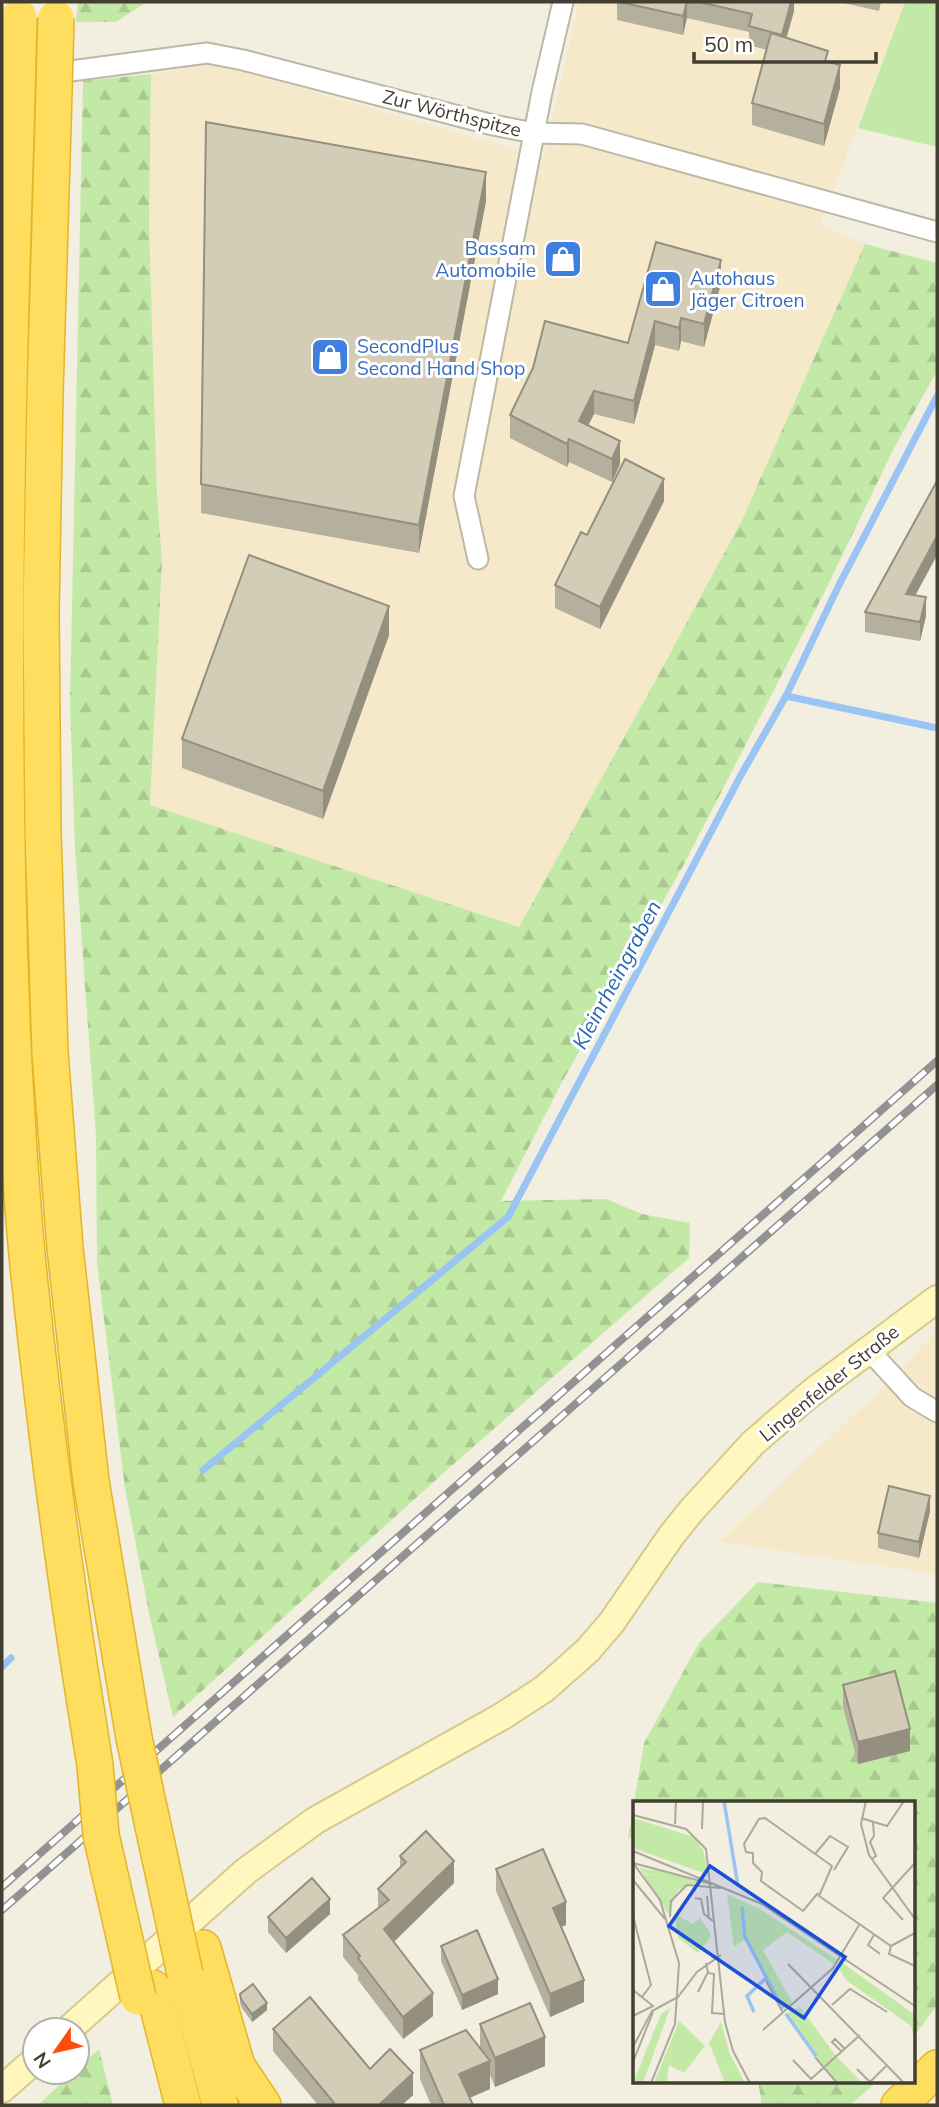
<svg xmlns="http://www.w3.org/2000/svg" width="939" height="2107" viewBox="0 0 939 2107" font-family="Mulish,sans-serif">
	<style>
		.commercial { fill: #f6e9ca }
		.forest { fill: url(#forest-firs) }
		.garden { fill: #c3e9a7 }
		.lines { fill: none; stroke-linecap: round; stroke-linejoin: round }
		.stream { stroke: #99c4f3; stroke-width: 7 }
		.street-casing { stroke: #bdb8a4; stroke-width: 23 }
		.secondary-casing { stroke: #d4ca8e; stroke-width: 30 }
		.highway-casing { stroke: #e4b529; stroke-width: 38 }
		.street { stroke: #fff; stroke-width: 19 }
		.secondary { stroke: #fff7be; stroke-width: 26 }
		.highway { stroke: #ffdd5f; stroke-width: 35 }
		.rail-casing { stroke: #929292; stroke-width: 8 }
		.rail { stroke: #fff; stroke-width: 5; stroke-dasharray: 16; stroke-linecap: butt }
		.highway-bridge-casing { stroke: #e4b529; stroke-width: 38; stroke-linecap: butt }
		.highway-bridge { stroke: #ffdd5f; stroke-width: 35 }
		.wall { fill: #b5af9d }
		.shaded-wall { fill: #948f7f }
		.building { fill: #d3ccb6; stroke: #948f7f; stroke-width: 2 }
		.labels { text-anchor: middle; stroke-width: 6; stroke-linejoin: round; paint-order: stroke }
		.street-label { font-size: 19px; fill: #433e32; stroke: #fff }
		.shop-label { font-size: 19px; fill: #366cbe; stroke: #fff; text-anchor: start }
		.water-label { font-size: 21px; font-style: italic; fill: #2767b3; stroke: #fff }
		.inset-river { fill: none; stroke: #99c4f3; stroke-width: 3.5 }
		.inset-road { fill: none; stroke: #aca89b; stroke-width: 2 }
		.view { fill: #1d4ed8; fill-opacity: 0.15; stroke: #1d4ed8; stroke-width: 3.5 }
		.inset-edge { fill: none; stroke: #433e32; stroke-width: 3.5 }
	</style>
	<defs>
		<pattern id="forest-firs" width="22" height="20" patternUnits="userSpaceOnUse" patternTransform="scale(1.75)"><rect width="22" height="20" fill="#c3e9a7"/><path d="M5 1l3.5 6h-7zM16 11l3.5 6h-7z" fill="#a9c990"/></pattern>
	</defs>
	<rect width="100%" height="100%" fill="#f2efe1"/>
	<g class="commercial">
		<path d="M579,2H905L820,225L865,244L742,520L646,698L519,927L150,805L162,562L157,495L149,225L151,74L212,63L543,157Z"/>
		<path d="M937,1331V1574L719,1542L878,1392Z"/>
	</g>
	<g class="forest">
		<path d="M78,2H147L116,22H76Z"/>
		<path d="M151,74L149,225L157,495L162,562L150,805L519,927L646,698L742,520L865,244L937,263V371L894,448L825,591L683,866L561,1084L501,1201L606,1199L642,1214L690,1223L689,1258L447,1470L173,1717L149,1613L125,1488L97,1263L96,1136L75,848L70,703L83,81Z"/>
		<path d="M758,1582L937,1603V2005L913,2038V1802H634V1835L628,1839L644,1743L699,1643Z"/>
		<path d="M99,2049L113,2105H38L74,2072H77V2069Z"/>
		<path d="M758,2081H878L850,2105H762Z"/>
	</g>
	<path class="garden" d="M905,2H937V147L858,128Z"/>
	<g class="lines">
		<g class="stream">
			<path d="M786,696L937,728"/>
			<path d="M203,1470L508,1217L741,775L786,696L838,587L937,396"/>
			<path d="M2,1667L11,1658"/>
		</g>
		<defs>
			<g id="street">
				<path d="M10,79L207,53L243,60L493,125L534,133L582,134L937,232"/>
				<path d="M478,559L464,496L542,92L563,2"/>
				<path d="M868,1349L912,1397L937,1412"/>
			</g>
			<g id="secondary">
				<path d="M68,2030L246,1871L316,1820L501,1717L544,1689L560,1675L588,1650L612,1622L671,1536L691,1511L753,1443L810,1394L937,1299"/>
				<path d="M2,2089L35,2060"/>
			</g>
			<g id="highway">
				<path d="M53,125L45,393L41,613L43,832L50,1052L65,1248L91,1481L134,1738"/>
				<path d="M16,132C6,435 0,743 13,1046C17,1122 21,1199 29,1275C46,1439 68,1602 95,1765"/>
				<path d="M203,1948L237,2066L263,2105"/>
				<path d="M185,1974L220,2105"/>
				<path d="M153,1988L183,2105"/>
				<path d="M899,2105L937,2068"/>
			</g>
		</defs>
		<use href="#street" class="street-casing"/>
		<use href="#secondary" class="secondary-casing"/>
		<use href="#highway" class="highway-casing"/>
		<use href="#street" class="street"/>
		<use href="#secondary" class="secondary"/>
		<use href="#highway" class="highway"/>
		<defs>
			<g id="rail">
				<path d="M2,1887L937,1061"/>
				<path d="M2,1910L937,1085"/>
			</g>
		</defs>
		<use href="#rail" class="rail-casing"/>
		<use href="#rail" class="rail"/>
		<defs>
			<g id="highway-bridge">
				<path d="M53,125L56,18"/>
				<path d="M16,132L19,17"/>
				<path d="M134,1738L185,1974"/>
				<path d="M95,1765L101,1835L138,1997"/>
			</g>
		</defs>
		<use href="#highway-bridge" class="highway-bridge-casing"/>
		<use href="#highway-bridge" class="highway-bridge"/>
	</g>
	<g class="wall">
		<path d="M617,2H794V11L786,38L828,62L840,88L824,146L752,125V103L767,50L749,45V32L687,18L683,35L617,20Z"/>
		<path d="M839,2H881L879,11Z"/>
		<path d="M486,201L419,553L201,513V484Z"/>
		<path d="M656,242L721,283L704,347L681,341L679,351L655,345L634,424L594,414L588,425L620,464L612,482L569,462L567,467L510,438V415L628,343Z"/>
		<path d="M664,501L600,629L555,608V585L587,535Z"/>
		<path d="M937,555L915,595L926,616L920,641L865,632V612Z"/>
		<path d="M389,635L323,819L182,768V739Z"/>
		<path d="M930,1511L919,1558L878,1548V1533Z"/>
		<path d="M843,1685L910,1751L858,1764L843,1707Z"/>
		<path d="M400,1856L454,1883L394,1942L433,2016L403,2039L358,1980V1975L343,1957V1935L378,1908V1889L400,1867Z"/>
		<path d="M496,1869L566,1925L561,1927L584,2002L550,2017L496,1891Z"/>
		<path d="M330,1914L286,1953L268,1932V1917Z"/>
		<path d="M441,1946L498,1994L462,2010L441,1961Z"/>
		<path d="M240,1994L267,2010L252,2022L241,2007L240,2002Z"/>
		<path d="M480,2024L545,2066L495,2087L490,2075V2089L470,2098L473,2105H431L420,2079V2050L480,2048Z"/>
		<path d="M273,2029L370,2069L413,2095L402,2105H318L273,2051Z"/>
	</g>
	<g class="shaded-wall">
		<path d="M687,2V18L683,35V16Z"/>
		<path d="M791,2H794V11L782,54V35Z"/>
		<path d="M840,65V88L824,146V124Z"/>
		<path d="M486,172V201L419,553V525Z"/>
		<path d="M721,260V283L704,347V324Z"/>
		<path d="M681,318V341L679,351V328Z"/>
		<path d="M655,321V345L634,424V401Z"/>
		<path d="M594,391V414L579,444V421Z"/>
		<path d="M569,439V462L567,467V444Z"/>
		<path d="M620,441V464L612,482V459Z"/>
		<path d="M664,479V501L600,629V607Z"/>
		<path d="M937,536V555L906,613V594Z"/>
		<path d="M926,597V616L920,641V622Z"/>
		<path d="M389,606V635L323,819V791Z"/>
		<path d="M930,1496V1511L919,1558V1542Z"/>
		<path d="M910,1729V1751L858,1764V1742Z"/>
		<path d="M454,1861V1883L384,1951V1929Z"/>
		<path d="M330,1899V1914L286,1953V1938Z"/>
		<path d="M566,1902V1925L553,1930V1908Z"/>
		<path d="M498,1979V1994L462,2010V1995Z"/>
		<path d="M584,1980V2002L550,2017V1994Z"/>
		<path d="M433,1993V2016L403,2039V2017Z"/>
		<path d="M267,2003V2010L252,2022V2014Z"/>
		<path d="M545,2037V2066L495,2087V2058Z"/>
		<path d="M490,2061V2089L459,2102V2074Z"/>
		<path d="M413,2073V2095L402,2105H379Z"/>
	</g>
	<g class="building">
		<path d="M620,2H687L683,16Z"/>
		<path d="M699,2H791L782,35L749,26L752,14Z"/>
		<path d="M771,33L828,51L825,61L840,65L824,124L752,103Z"/>
		<path d="M206,122L486,172L419,525L201,484Z"/>
		<path d="M656,242L721,260L704,324L681,318L679,328L655,321L634,401L594,391L579,421L620,441L612,459L569,439L567,444L510,415L533,368L545,321L628,343Z"/>
		<path d="M625,459L664,479L600,607L555,585L581,532L587,535Z"/>
		<path d="M937,481V536L906,594L926,597L920,622L865,612Z"/>
		<path d="M249,555L389,606L323,791L182,739Z"/>
		<path d="M889,1486L930,1496L919,1542L878,1533Z"/>
		<path d="M895,1671L910,1729L858,1742L843,1685Z"/>
		<path d="M426,1831L454,1861L384,1929L433,1993L403,2017L358,1958L360,1956L343,1935L389,1900L378,1889L406,1862L400,1856Z"/>
		<path d="M543,1849L566,1902L553,1908L584,1980L550,1994L496,1869Z"/>
		<path d="M312,1878L330,1899L286,1938L268,1917Z"/>
		<path d="M477,1930L498,1979L462,1995L441,1946Z"/>
		<path d="M253,1984L267,2003L252,2014L241,1999L240,1994Z"/>
		<path d="M310,1997L370,2069L390,2049L413,2073L379,2105H332L334,2103L273,2029Z"/>
		<path d="M530,2003L545,2037L495,2058L480,2024Z"/>
		<path d="M466,2030L490,2061L459,2074L473,2105H444L420,2050Z"/>
	</g>
	<defs>
		<symbol id="shop-square" viewBox="-11 -11 22 22"><rect x="-9" y="-9" width="18" height="18" rx="4" fill="#3f7fe0" stroke="#fff"/><path d="M-5-2.5h2.3a2.7 3.5 0 0 1 5.4 0H5L5.5 6h-11ZM-1.5-2.5h3a1.5 2.3 0 0 0-3 0Z" fill="#fff"/></symbol>
	</defs>
	<g fill-rule="evenodd">
		<use href="#shop-square" x="541" y="237" width="44" height="44"/>
		<use href="#shop-square" x="641" y="267" width="44" height="44"/>
		<use href="#shop-square" x="308" y="335" width="44" height="44"/>
	</g>
	<g class="labels">
		<g class="street-label">
			<text transform="translate(452 113) rotate(14)" y="7">Zur Wörthspitze</text>
			<text transform="translate(829 1383) rotate(-39)" y="7">Lingenfelder Straße</text>
		</g>
		<g class="shop-label">
			<text x="536" y="255" text-anchor="end">Bassam<tspan x="536" dy="22">Automobile</tspan></text>
			<text x="690" y="285">Autohaus<tspan x="690" dy="22">Jäger Citroen</tspan></text>
			<text x="357" y="353">SecondPlus<tspan x="357" dy="22">Second Hand Shop</tspan></text>
		</g>
		<g class="water-label">
			<text transform="translate(617 975) rotate(-62)" y="7">Kleinrheingraben</text>
		</g>
	</g>
	<g transform="translate(633 1801)">
		<rect width="282" height="282" fill="#f2efe1"/>
		<path d="M5,65L14,75L21,73L19,80L31,98L23,76L28,77V83L33,80L32,73L36,77L32,94L37,98L43,84L61,79L10,65L69,81L45,89L35,113ZM46,220L72,245L51,272L36,264L34,282H21ZM88,221L97,253L112,282H92L76,242Z" fill="#c3e9a7"/>
		<path d="M0,17L61,36L70,49L76,74L0,47ZM7,66L14,69H22L61,79L43,84L36,98L32,94L36,77L32,73L33,80L28,83V77H23L31,98L19,80L21,73L14,74ZM94,93L127,108L203,158L201,163L154,131L130,149L159,201L151,208L114,137L101,146ZM40,102L42,113L60,123L67,117L76,130L78,136L65,152L45,137ZM207,160L282,214V243L278,225L213,179L206,167ZM37,207L10,282H0L28,213Z" fill="#c3e9a7"/>
		<path d="M167,206L203,255L191,265L151,213ZM204,256L229,282H205L192,267Z" fill="#c3e9a7"/>
		<path class="inset-river" d="M91,0L105,85M109,106L112,136L150,208M121,211L114,195L133,177M153,213L183,255"/>
		<path class="inset-road" d="M233,0L228,23L236,54L282,118M0,14L53,28L73,48L92,221L100,250L117,282M228,17L254,25L271,0M42,23L43,0M69,28L70,0M0,50L129,103L282,205M182,53L197,35L215,46L201,69M239,58L243,55L237,41L241,35L240,21M0,62L79,83M0,62L27,99L46,162L42,223L18,282M0,79L32,118M185,92L170,110L128,80L129,71L120,62V52L113,51L111,43L126,18L132,17L199,65L186,95L258,145L282,132M74,95L76,118M62,97L68,98L71,113L80,120M0,115L18,184L9,196M37,116L38,100L54,84L88,87M270,119L250,97L282,62M241,134L235,144L247,153M258,145L256,153L282,165M73,162L75,172L81,173L79,212L91,213M155,163L271,282M133,180L150,212M0,189L20,205L0,215M65,191L75,171M199,204L217,188L254,211M130,229L200,167L226,124M0,246L19,210L45,196L64,171L88,154M209,251L199,241L202,238L212,248M182,256L204,282M160,259L178,278L227,234M0,261L20,211M224,268L237,281L254,264"/>
		<path class="view" d="M77,65L212,156L171,217L36,125Z"/>
		<rect width="282" height="282" class="inset-edge"/>
	</g>
	<rect width="939" height="2107" fill="none" stroke="#433e32" stroke-width="7"/>
	<g transform="translate(56 2051) rotate(236)"><circle r="33" fill="#ffffff" stroke="#b4b2ad" stroke-width="2"/>
	<path d="M0-5L12 26L0 18L-12 26Z" fill="#ff4d0b"/>
	<text y="-10" font-size="19" font-weight="bold" text-anchor="middle" fill="#433e32">N</text>
	</g>
	<path d="M694 52v10h182v-10" fill="none" stroke="#433e32" stroke-width="3.5"/>
	<text x="704" y="52" font-size="21" fill="#433e32" stroke="#ffffff" stroke-width="5" paint-order="stroke">50 m</text>
</svg>
